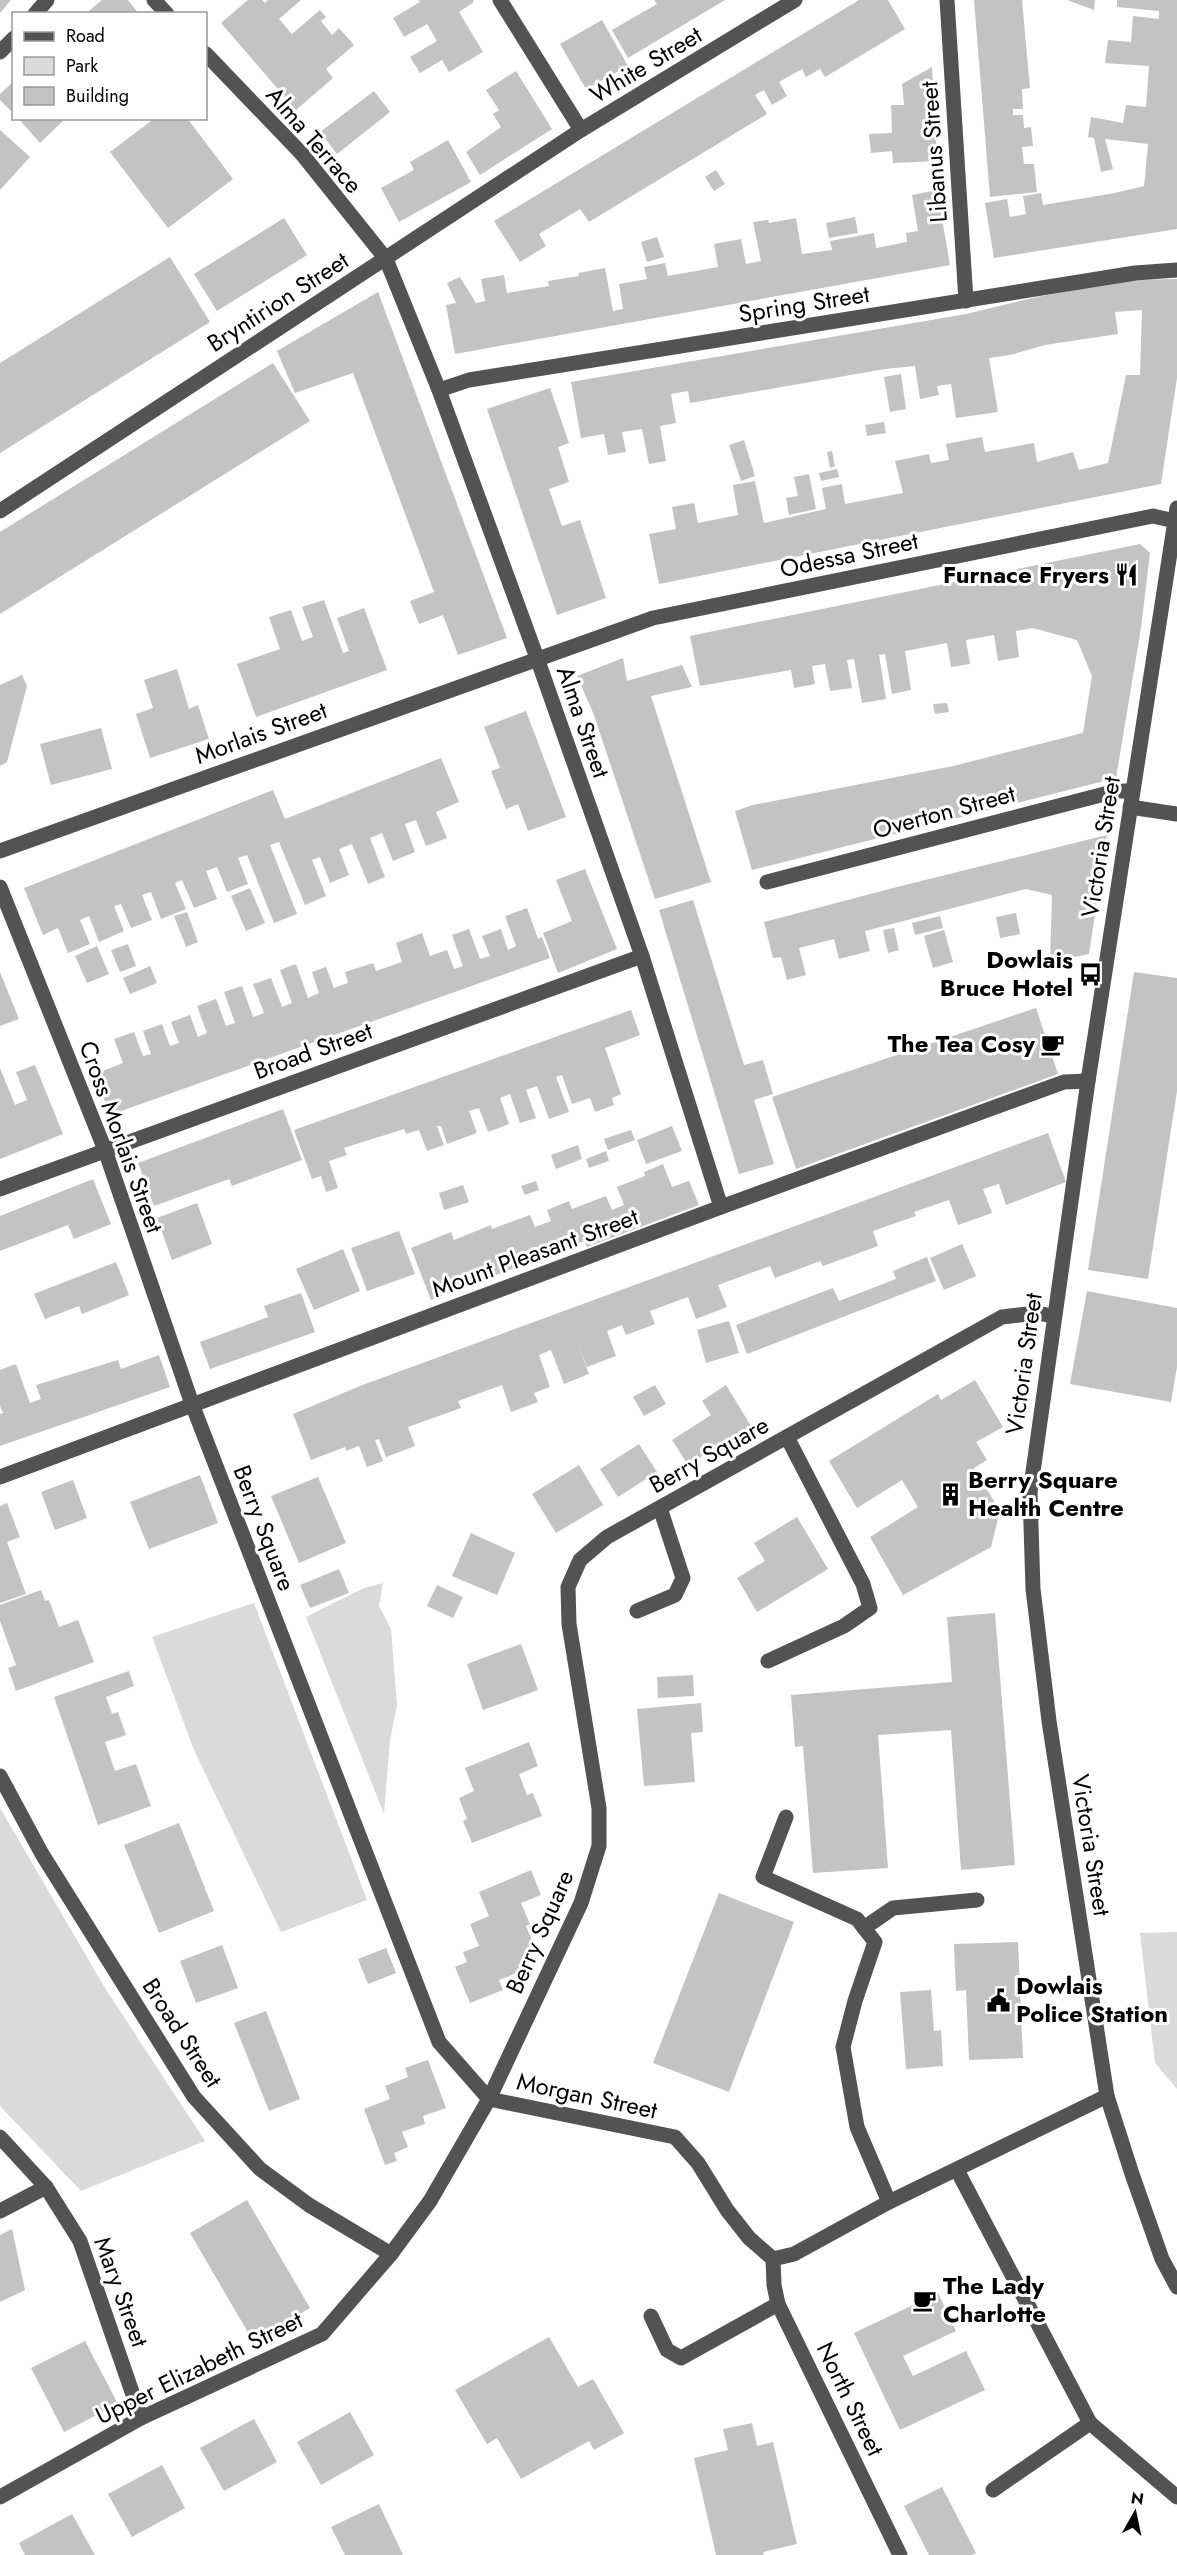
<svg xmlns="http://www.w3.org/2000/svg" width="1177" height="2555" viewBox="0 0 1177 2555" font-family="Jost,sans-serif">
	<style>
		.green { fill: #dadada }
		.building { fill: #c3c3c3 }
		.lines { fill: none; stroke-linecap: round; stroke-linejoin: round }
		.minor { stroke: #535353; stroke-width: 15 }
		.labels { text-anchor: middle; stroke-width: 6; stroke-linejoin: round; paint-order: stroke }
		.street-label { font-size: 24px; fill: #000; stroke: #fff }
		.poi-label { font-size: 24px; font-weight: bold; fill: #000; stroke: #fff; text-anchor: end }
	</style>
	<rect width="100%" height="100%" fill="#fff"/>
	<g class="green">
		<path d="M383,1583L379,1606L391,1629L397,1705L390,1740L384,1814L306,1617L364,1588Z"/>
		<path d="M254,1603L367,1900L281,1932L194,1750L152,1637Z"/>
		<path d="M0,1808L105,1988L205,2141L81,2191L0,2106Z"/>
		<path d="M1177,1932V2089L1155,2063L1140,1933Z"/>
	</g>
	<g class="building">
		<path d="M0,0H11L0,13Z"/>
		<path d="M102,0H128L139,14H85Z"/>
		<path d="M248,0H262L265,3L268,0H301L279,19L292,34L320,10L326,17L321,21L332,35L339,28L354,45L326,69L333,78L296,110L221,23Z"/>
		<path d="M418,0H473L474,2L459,12L483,52L449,72L442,60L420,73L410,57L437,41L427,24L404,37L393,18L420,2Z"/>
		<path d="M654,0H725L628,58L612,30L657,4Z"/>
		<path d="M859,0H888L905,29L825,77L820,69L806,77L802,69L779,82L787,96L772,105L764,90L755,95L767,114L589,222L580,209L539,234L546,246L520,262L494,221Z"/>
		<path d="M974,0H1022L1030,88L1022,89L1023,109H1013V115H1023L1024,128L1031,127L1033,146L1022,147L1024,164H1034L1037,192L990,197Z"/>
		<path d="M1067,0H1095L1094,10Z"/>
		<path d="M1117,0H1177V229L994,258L985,203L1007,199L1010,217L1026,214L1023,196L1041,193L1043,205L1115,193L1144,186L1148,144L1105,139L1113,169L1101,172L1094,138L1088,137L1091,117L1123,123L1126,105L1146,107L1149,66L1105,63L1108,40L1131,42L1133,16L1159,19V11L1117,7Z"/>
		<path d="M602,20L628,66L586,89L560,44Z"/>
		<path d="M932,67L937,161L893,163L892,151L871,153L869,134L892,133L891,105H904L902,84Z"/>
		<path d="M516,71L552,129L480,175L466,152L501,127L493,114L499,110L486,90Z"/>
		<path d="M14,81V114L0,100V94Z"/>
		<path d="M374,91L390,112L337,154L320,132Z"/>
		<path d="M18,118H66L40,143Z"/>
		<path d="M155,118H187L233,179L168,228L110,152Z"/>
		<path d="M0,130L30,157L0,190Z"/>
		<path d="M448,140L471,182L399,222L381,188L414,170L410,162Z"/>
		<path d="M716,170L725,184L714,191L705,177Z"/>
		<path d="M937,190L950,265L455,354L446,305L456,303L447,283L460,277L476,303L485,301L481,279L504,275L507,293L549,286L548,281L579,276L578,273L605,268L613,311L623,309L619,284L647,279L644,267L665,263L668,276L718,267L714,244L741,239L746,264L761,261L753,222L768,220L769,223L796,218L802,254L832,250L830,241L874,233L876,248L907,242L906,233L918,231L912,195Z"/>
		<path d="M855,217L858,233L829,238L826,223Z"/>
		<path d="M284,218L307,255L217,311L194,274Z"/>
		<path d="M657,237L664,257L647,262L641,242Z"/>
		<path d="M170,257L210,322L0,453V363Z"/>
		<path d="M1177,279V378L1161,484L659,584L649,534L676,529L672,507L694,503L698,523L738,515L733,485L755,481L764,523L826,509L822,488L842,484L845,504L903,493L895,461L929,454L931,463L949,460L946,444L982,437L985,452L1034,443L1037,462L1073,452L1079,470L1108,463L1126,375H1140L1142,310L1115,312L1118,334L1045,345L1010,355L989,358L998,412L956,418L951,384L937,386L939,395L920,399L915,366L885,369L690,403L688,391L671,394L676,423L660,426L666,461L649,464L642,429L622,432L626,452L608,455L604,434L581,438L571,382L966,314L1037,297L1128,280Z"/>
		<path d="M378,292L507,638L458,655L443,615L419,624L410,601L434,592L353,373L295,393L277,351Z"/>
		<path d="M273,363L310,421L0,614V532Z"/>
		<path d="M901,374L906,409L890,412L884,377Z"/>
		<path d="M550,388L569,443L558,447L569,482L549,489L562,526L580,520L606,598L557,615L487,409Z"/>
		<path d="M884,422L886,433L867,436L865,425Z"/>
		<path d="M744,440L755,476L741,481L729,445Z"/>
		<path d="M832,451L835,466L830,468L827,452Z"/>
		<path d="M837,469L839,477L821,481L819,473Z"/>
		<path d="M809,474L816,509L789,515L786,498L798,496L794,477Z"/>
		<path d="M1140,544L1150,553L1141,628L1116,778L752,870L735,811L753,805L953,766L1083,733L1092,676L1077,640L1033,628L1016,631L1019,657L998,661L994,635L966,640L970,664L951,667L947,643L905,651L911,690L892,694L885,654L879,655L886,699L862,703L854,659L847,660L852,688L830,691L825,664L812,666L815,684L794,688L791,670L700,686L690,636Z"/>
		<path d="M324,600L343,653L349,651L337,618L364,608L387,670L256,717L237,664L280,649L269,617L291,610L302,641L313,637L302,607Z"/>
		<path d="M623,658L627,681L682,665L692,687L651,696L711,882L655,899L594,715L577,676Z"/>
		<path d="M177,669L189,709L198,705L209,739L150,758L136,714L153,708L144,680Z"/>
		<path d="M22,675L27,686L7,762L0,766V685Z"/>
		<path d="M947,703L949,712L935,714L933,704Z"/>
		<path d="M526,711L566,817L528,831L518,804L506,809L491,771L500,768L484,727Z"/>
		<path d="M101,728L112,769L51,785L40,744Z"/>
		<path d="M441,758L459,802L436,812L447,838L426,846L416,820L405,824L415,852L393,861L382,833L370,838L385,877L368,884L352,844L339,849L349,875L330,883L320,857L312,860L326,896L305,905L279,842L270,845L297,914L274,923L247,855L238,858L248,884L227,892L217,867L206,871L217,899L194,908L182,880L175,883L186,909L161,919L151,892L142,895L152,920L131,928L121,904L114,906L124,931L99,942L89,916L80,920L90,944L68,953L58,928L43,935L24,888L273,790L285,819Z"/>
		<path d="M1107,835L1089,954L1050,962L1052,895L1026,889L865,931L870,951L839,959L834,939L799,948L806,975L787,980L781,957L773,958L764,922L897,887Z"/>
		<path d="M585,869L617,949L558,973L543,933L572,921L556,880Z"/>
		<path d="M250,888L265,923L246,931L231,896Z"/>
		<path d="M693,900L744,1065L763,1060L773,1094L754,1100L774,1164L739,1174L659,910Z"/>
		<path d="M527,908L538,939L542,937L550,958L110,1115L95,1074L123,1063L114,1039L134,1032L143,1056L151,1054L143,1031L162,1024L170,1046L179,1043L171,1022L190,1015L198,1037L207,1033L197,1006L216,999L226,1026L235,1023L224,992L242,986L253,1017L264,1013L253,984L271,978L282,1007L292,1003L280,970L296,964L308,998L319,993L312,972L326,967L334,988L348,983L345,972L373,963L376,971L402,962L396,943L422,933L430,956L447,950L454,969L463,966L452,935L469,929L480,959L490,956L482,936L501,929L508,950L516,946L505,916Z"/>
		<path d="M187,912L198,942L186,947L174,916Z"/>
		<path d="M1016,913L1020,934L1000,938L996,917Z"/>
		<path d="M940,916L943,928L915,935L912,923Z"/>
		<path d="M894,928L899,950L888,953L883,930Z"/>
		<path d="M944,930L953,962L933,968L924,936Z"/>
		<path d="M128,944L136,966L120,972L111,950Z"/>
		<path d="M97,946L109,974L87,983L75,956Z"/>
		<path d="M150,966L157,983L130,994L123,978Z"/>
		<path d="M0,972L19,1019L0,1026Z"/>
		<path d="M1134,972L1177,978V1091L1148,1279L1088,1270Z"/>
		<path d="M1036,1008L1058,1074L796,1169L772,1097Z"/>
		<path d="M631,1010L640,1035L605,1048L621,1094L612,1098L614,1105L595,1112L590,1098L572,1104L562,1075L556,1077L569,1112L549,1119L537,1086L526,1090L536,1118L520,1123L510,1094L500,1098L509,1124L488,1132L479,1108L469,1111L477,1133L447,1144L441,1126H437L444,1145L427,1151L419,1130L406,1134L404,1129L344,1148L347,1155L329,1161L338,1188L326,1192L321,1176L312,1179L294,1130Z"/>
		<path d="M35,1065L63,1134L0,1159V1068L15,1105L27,1100L16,1072Z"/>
		<path d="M283,1109L302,1160L232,1186L229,1179L154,1206L138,1163Z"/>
		<path d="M672,1126L682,1151L646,1164L637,1140Z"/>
		<path d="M631,1130L635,1140L608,1150L604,1139Z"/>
		<path d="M1048,1133L1066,1182L1006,1205L999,1184L983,1189L992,1213L958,1225L949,1200L914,1212L916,1216L873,1231L878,1246L823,1266L820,1261L775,1278L770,1266L718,1285L727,1307L696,1319L688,1297L650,1311L655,1324L626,1335L622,1325L607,1331L616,1356L587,1367L577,1342L589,1374L564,1384L551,1350L539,1355L550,1387L534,1393L538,1402L511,1412L502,1385L458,1401L461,1408L408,1427L415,1446L386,1457L379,1439L375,1440L383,1461L367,1467L359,1446L346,1451L345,1447L311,1460L293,1414L360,1386Z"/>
		<path d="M578,1145L582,1159L556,1169L551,1155Z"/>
		<path d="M606,1151L609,1161L589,1168L586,1159Z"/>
		<path d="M663,1164L672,1187L689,1181L699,1205L587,1247L584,1241L431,1300L411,1248L451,1232L454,1240L491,1225L492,1229L530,1215L535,1227L551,1221L547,1210L569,1201L572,1209L606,1196L612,1210L624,1205L617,1187L645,1176L644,1172Z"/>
		<path d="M93,1179L111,1224L74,1239L68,1225L0,1251V1216Z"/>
		<path d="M536,1181L539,1190L525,1195L521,1186Z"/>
		<path d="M463,1185L469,1202L444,1210L439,1193Z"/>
		<path d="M197,1203L212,1244L172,1260L157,1218Z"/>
		<path d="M399,1231L415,1274L367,1291L351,1248Z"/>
		<path d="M962,1244L976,1276L944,1290L930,1258Z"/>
		<path d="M343,1249L360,1291L314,1310L296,1269Z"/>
		<path d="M927,1257L936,1281L747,1354L736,1325L833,1288L839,1301L896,1279L893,1271Z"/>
		<path d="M116,1262L129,1295L82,1314L79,1306L45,1319L34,1294Z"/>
		<path d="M1087,1291L1177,1308V1367L1171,1402L1070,1384Z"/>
		<path d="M301,1293L315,1332L210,1369L200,1342L268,1317L264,1306Z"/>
		<path d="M729,1321L739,1353L706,1363L697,1330Z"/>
		<path d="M159,1355L170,1387L0,1446V1414L3,1413L0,1406V1370L16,1364L30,1403L41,1399L36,1385L118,1360L121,1369Z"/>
		<path d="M975,1380L1003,1427L976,1442L987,1460L974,1468L1000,1511L991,1547L903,1595L870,1537L918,1507L902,1480L857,1508L829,1461L938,1394L941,1400Z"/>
		<path d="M655,1385L666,1404L644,1416L633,1397Z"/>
		<path d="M726,1385L751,1426L688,1465L672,1440L711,1415L702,1401Z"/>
		<path d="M639,1444L657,1472L618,1497L600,1469Z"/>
		<path d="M579,1465L603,1505L556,1533L532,1494Z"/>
		<path d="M200,1475L218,1523L149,1549L130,1502Z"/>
		<path d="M318,1477L346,1543L299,1563L271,1496Z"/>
		<path d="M73,1480L87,1518L55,1530L41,1492Z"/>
		<path d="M7,1503L20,1537L7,1542L26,1594L0,1603V1506Z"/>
		<path d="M797,1517L828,1569L757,1612L737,1578L765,1561L754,1543Z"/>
		<path d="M471,1533L515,1553L497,1595L452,1576Z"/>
		<path d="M339,1569L349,1593L310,1608L300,1585Z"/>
		<path d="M437,1585L463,1597L453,1618L427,1606Z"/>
		<path d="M41,1590L45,1601L49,1600L59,1627L78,1620L94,1662L16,1691L8,1668L16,1665L0,1621V1605Z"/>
		<path d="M995,1613L1015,1865L961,1870L951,1730L878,1735L888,1868L813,1873L803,1746L795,1747L791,1695L952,1682L947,1617Z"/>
		<path d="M521,1644L538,1690L483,1710L467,1664Z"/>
		<path d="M129,1671L134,1686L106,1697L112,1714L118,1712L126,1735L105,1742L115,1771L136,1764L151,1806L98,1825L54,1697Z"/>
		<path d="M693,1675L694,1696L658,1698L657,1677Z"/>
		<path d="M701,1703L703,1732L691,1733L695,1782L644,1786L637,1709Z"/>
		<path d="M529,1742L538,1766L519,1774L527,1795L533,1793L542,1816L472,1843L463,1821L467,1819L459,1798L474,1791L465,1768Z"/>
		<path d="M179,1823L214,1911L159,1933L124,1845Z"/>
		<path d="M531,1870L541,1895L521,1903L530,1924L526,1926L537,1952L522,1958L527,1969L499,1980L503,1990L470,2003L455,1967L467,1962L463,1952L479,1946L470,1924L489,1916L479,1892Z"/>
		<path d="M719,1893L794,1922L729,2092L653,2063Z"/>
		<path d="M1018,1942L1023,2058L969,2060L966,1990L956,1991L954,1944Z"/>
		<path d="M222,1945L238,1988L196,2003L180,1961Z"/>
		<path d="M386,1948L396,1973L368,1984L358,1959Z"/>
		<path d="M931,1990L934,2031L941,2030L943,2066L906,2069L900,1992Z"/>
		<path d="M266,2011L300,2099L269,2111L234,2023Z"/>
		<path d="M428,2060L446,2108L423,2116L425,2124L402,2132L408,2147L394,2153L397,2161L385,2165L364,2109L390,2099L385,2086L408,2077L405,2068Z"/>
		<path d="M247,2200L310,2308L253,2341L190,2233Z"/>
		<path d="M12,2229L25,2290L0,2302V2235Z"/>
		<path d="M938,2293L956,2331L903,2356L913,2376L966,2351L985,2390L900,2430L854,2333Z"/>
		<path d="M549,2337L578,2387L593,2379L624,2433L594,2450L589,2441L521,2479L497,2438L487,2444L455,2390Z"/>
		<path d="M85,2341L118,2404L64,2432L31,2368Z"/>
		<path d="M350,2412L374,2455L321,2485L297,2442Z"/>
		<path d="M254,2419L277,2462L224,2491L200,2448Z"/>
		<path d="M752,2423L757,2446L773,2442L797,2544L763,2552L764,2555H716L694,2458L728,2450L723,2429Z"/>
		<path d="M162,2465L185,2508L132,2537L108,2494Z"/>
		<path d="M942,2487L976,2553L972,2555H929L904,2506Z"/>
		<path d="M379,2504L403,2555H345L331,2527Z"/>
		<path d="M72,2514L95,2555H25L19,2543Z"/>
	</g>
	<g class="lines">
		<g class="minor">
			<path d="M154,0L167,14"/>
			<path d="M500,0L581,130"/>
			<path d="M947,0L966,301"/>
			<path d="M35,14L47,0"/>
			<path d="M0,52L14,38"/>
			<path d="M206,54L302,154L386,259L439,390L537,658L642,956L721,1207"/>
			<path d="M439,390L469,380L1135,273L1177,270"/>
			<path d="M1177,508L1088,1081L1030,1493L1033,1589L1049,1721L1107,2096L1132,2174L1162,2259L1177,2287"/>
			<path d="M0,511L581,130L795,0"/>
			<path d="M1130,807L1177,814"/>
			<path d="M0,851L653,618L1153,516L1175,521"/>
			<path d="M767,882L1116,791H1132"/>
			<path d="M0,887L105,1150L192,1404L439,2042L489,2099"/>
			<path d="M0,1189L642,956"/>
			<path d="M0,1477L721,1207L1064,1082L1088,1081"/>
			<path d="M637,1611L675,1595L683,1578L660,1508"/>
			<path d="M768,1661L844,1626L870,1608L863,1584L787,1437"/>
			<path d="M0,1776L42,1854L194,2097L260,2169L309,2205L391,2254"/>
			<path d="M786,1817L763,1877L857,1919L875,1942L855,2001L843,2047L857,2127L889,2202"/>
			<path d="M864,1928L893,1908L977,1900"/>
			<path d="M489,2099L675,2137L698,2163L727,2210L749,2238L773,2259L794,2254L889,2202L1107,2096"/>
			<path d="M0,2137L46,2187L80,2241L141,2418"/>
			<path d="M957,2170L1090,2423L1177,2497"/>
			<path d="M0,2211L46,2187"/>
			<path d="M773,2259L774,2285L778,2304L900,2555"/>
			<path d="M651,2316L667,2350L681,2358L778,2304"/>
			<path d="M993,2490L1090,2423"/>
			<path d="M0,2497L141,2418L322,2334L391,2254L430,2201L489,2099L581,1903L599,1846V1808L569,1624L568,1587L580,1560L607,1537L1002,1317L1037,1313L1053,1316"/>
		</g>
	</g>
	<defs>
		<symbol id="restaurant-bare" viewBox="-9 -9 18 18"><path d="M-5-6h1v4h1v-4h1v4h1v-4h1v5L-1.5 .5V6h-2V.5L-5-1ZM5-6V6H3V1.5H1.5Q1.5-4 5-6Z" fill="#000" stroke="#fff" stroke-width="2.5" paint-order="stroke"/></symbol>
		<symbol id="bus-bare" viewBox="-9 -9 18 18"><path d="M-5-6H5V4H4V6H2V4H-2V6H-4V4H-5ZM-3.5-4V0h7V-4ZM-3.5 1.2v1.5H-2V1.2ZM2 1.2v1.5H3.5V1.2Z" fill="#000" stroke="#fff" stroke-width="2.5" paint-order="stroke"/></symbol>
		<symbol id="cafe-bare" viewBox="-9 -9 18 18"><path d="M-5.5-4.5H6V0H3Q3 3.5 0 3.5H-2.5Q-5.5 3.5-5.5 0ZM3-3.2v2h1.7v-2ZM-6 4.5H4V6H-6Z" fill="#000" stroke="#fff" stroke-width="2.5" paint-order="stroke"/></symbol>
		<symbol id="building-bare" viewBox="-9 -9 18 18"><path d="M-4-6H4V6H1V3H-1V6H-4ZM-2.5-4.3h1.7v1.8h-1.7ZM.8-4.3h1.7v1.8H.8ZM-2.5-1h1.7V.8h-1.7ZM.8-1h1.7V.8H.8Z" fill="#000" stroke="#fff" stroke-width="2.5" paint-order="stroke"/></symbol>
		<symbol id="civic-bare" viewBox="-9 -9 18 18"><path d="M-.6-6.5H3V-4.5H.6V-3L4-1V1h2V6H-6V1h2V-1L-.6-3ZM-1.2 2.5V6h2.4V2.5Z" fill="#000" stroke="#fff" stroke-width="2.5" paint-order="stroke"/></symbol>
	</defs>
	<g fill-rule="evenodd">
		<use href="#restaurant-bare" x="1110" y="558" width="33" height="33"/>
		<use href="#bus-bare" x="1074" y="958" width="33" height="33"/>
		<use href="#cafe-bare" x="1036" y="1028" width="33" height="33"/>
		<use href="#building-bare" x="934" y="1478" width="33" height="33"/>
		<use href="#civic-bare" x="982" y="1984" width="33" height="33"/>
		<use href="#cafe-bare" x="908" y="2284" width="33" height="33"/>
	</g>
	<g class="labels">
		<g class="street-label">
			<text transform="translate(646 65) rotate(-31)" y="8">White Street</text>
			<text transform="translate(314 140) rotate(49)" y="8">Alma Terrace</text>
			<text transform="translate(934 152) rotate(-94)" y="8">Libanus Street</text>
			<text transform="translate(278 302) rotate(-33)" y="8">Bryntirion Street</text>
			<text transform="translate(804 304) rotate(-9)" y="8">Spring Street</text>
			<text transform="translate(849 555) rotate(-12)" y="8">Odessa Street</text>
			<text transform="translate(583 722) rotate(71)" y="8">Alma Street</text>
			<text transform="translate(261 733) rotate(-20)" y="8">Morlais Street</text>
			<text transform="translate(944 812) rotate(-15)" y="8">Overton Street</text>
			<text transform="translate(1101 847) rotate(-81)" y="8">Victoria Street</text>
			<text transform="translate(313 1051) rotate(-20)" y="8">Broad Street</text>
			<text transform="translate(121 1137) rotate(70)" y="8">Cross Morlais Street</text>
			<text transform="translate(535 1253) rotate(-20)" y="8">Mount Pleasant Street</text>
			<text transform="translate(1024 1364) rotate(-82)" y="8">Victoria Street</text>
			<text transform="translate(709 1455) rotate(-29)" y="8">Berry Square</text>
			<text transform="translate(264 1528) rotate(69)" y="8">Berry Square</text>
			<text transform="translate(1091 1845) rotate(81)" y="8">Victoria Street</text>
			<text transform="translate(540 1932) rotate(-66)" y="8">Berry Square</text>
			<text transform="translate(182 2033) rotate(57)" y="8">Broad Street</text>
			<text transform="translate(587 2096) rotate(12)" y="8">Morgan Street</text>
			<text transform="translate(121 2292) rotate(70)" y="8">Mary Street</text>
			<text transform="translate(199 2368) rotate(-26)" y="8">Upper Elizabeth Street</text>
			<text transform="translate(850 2399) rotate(64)" y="8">North Street</text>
		</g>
		<g class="poi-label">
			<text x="1109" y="583">Furnace Fryers</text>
			<text x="1073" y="968">Dowlais<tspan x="1073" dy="28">Bruce Hotel</tspan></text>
			<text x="1035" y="1052">The Tea Cosy</text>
			<text x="968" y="1488" text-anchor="start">Berry Square<tspan x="968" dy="28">Health Centre</tspan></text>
			<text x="1016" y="1994" text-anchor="start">Dowlais<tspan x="1016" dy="28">Police Station</tspan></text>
			<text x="943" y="2294" text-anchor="start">The Lady<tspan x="943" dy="28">Charlotte</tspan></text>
		</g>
	</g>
	<rect x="12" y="12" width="195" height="108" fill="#ffffff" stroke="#999999" stroke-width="1.5"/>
	<rect x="24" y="32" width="30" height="9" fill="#535353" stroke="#999999" stroke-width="1.5"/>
	<text x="66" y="42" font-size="18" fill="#000000">Road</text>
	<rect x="24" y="57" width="30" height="18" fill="#dadada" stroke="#999999" stroke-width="1.5"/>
	<text x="66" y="72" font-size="18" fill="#000000">Park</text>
	<rect x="24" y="87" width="30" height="18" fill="#c3c3c3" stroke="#999999" stroke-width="1.5"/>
	<text x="66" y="102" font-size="18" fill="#000000">Building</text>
	<g transform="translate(1135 2513) rotate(9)" stroke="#ffffff" stroke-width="4.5" paint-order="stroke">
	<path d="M0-4.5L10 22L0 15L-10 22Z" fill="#000000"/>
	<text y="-9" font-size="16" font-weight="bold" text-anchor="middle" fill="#000000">N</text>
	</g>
</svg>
